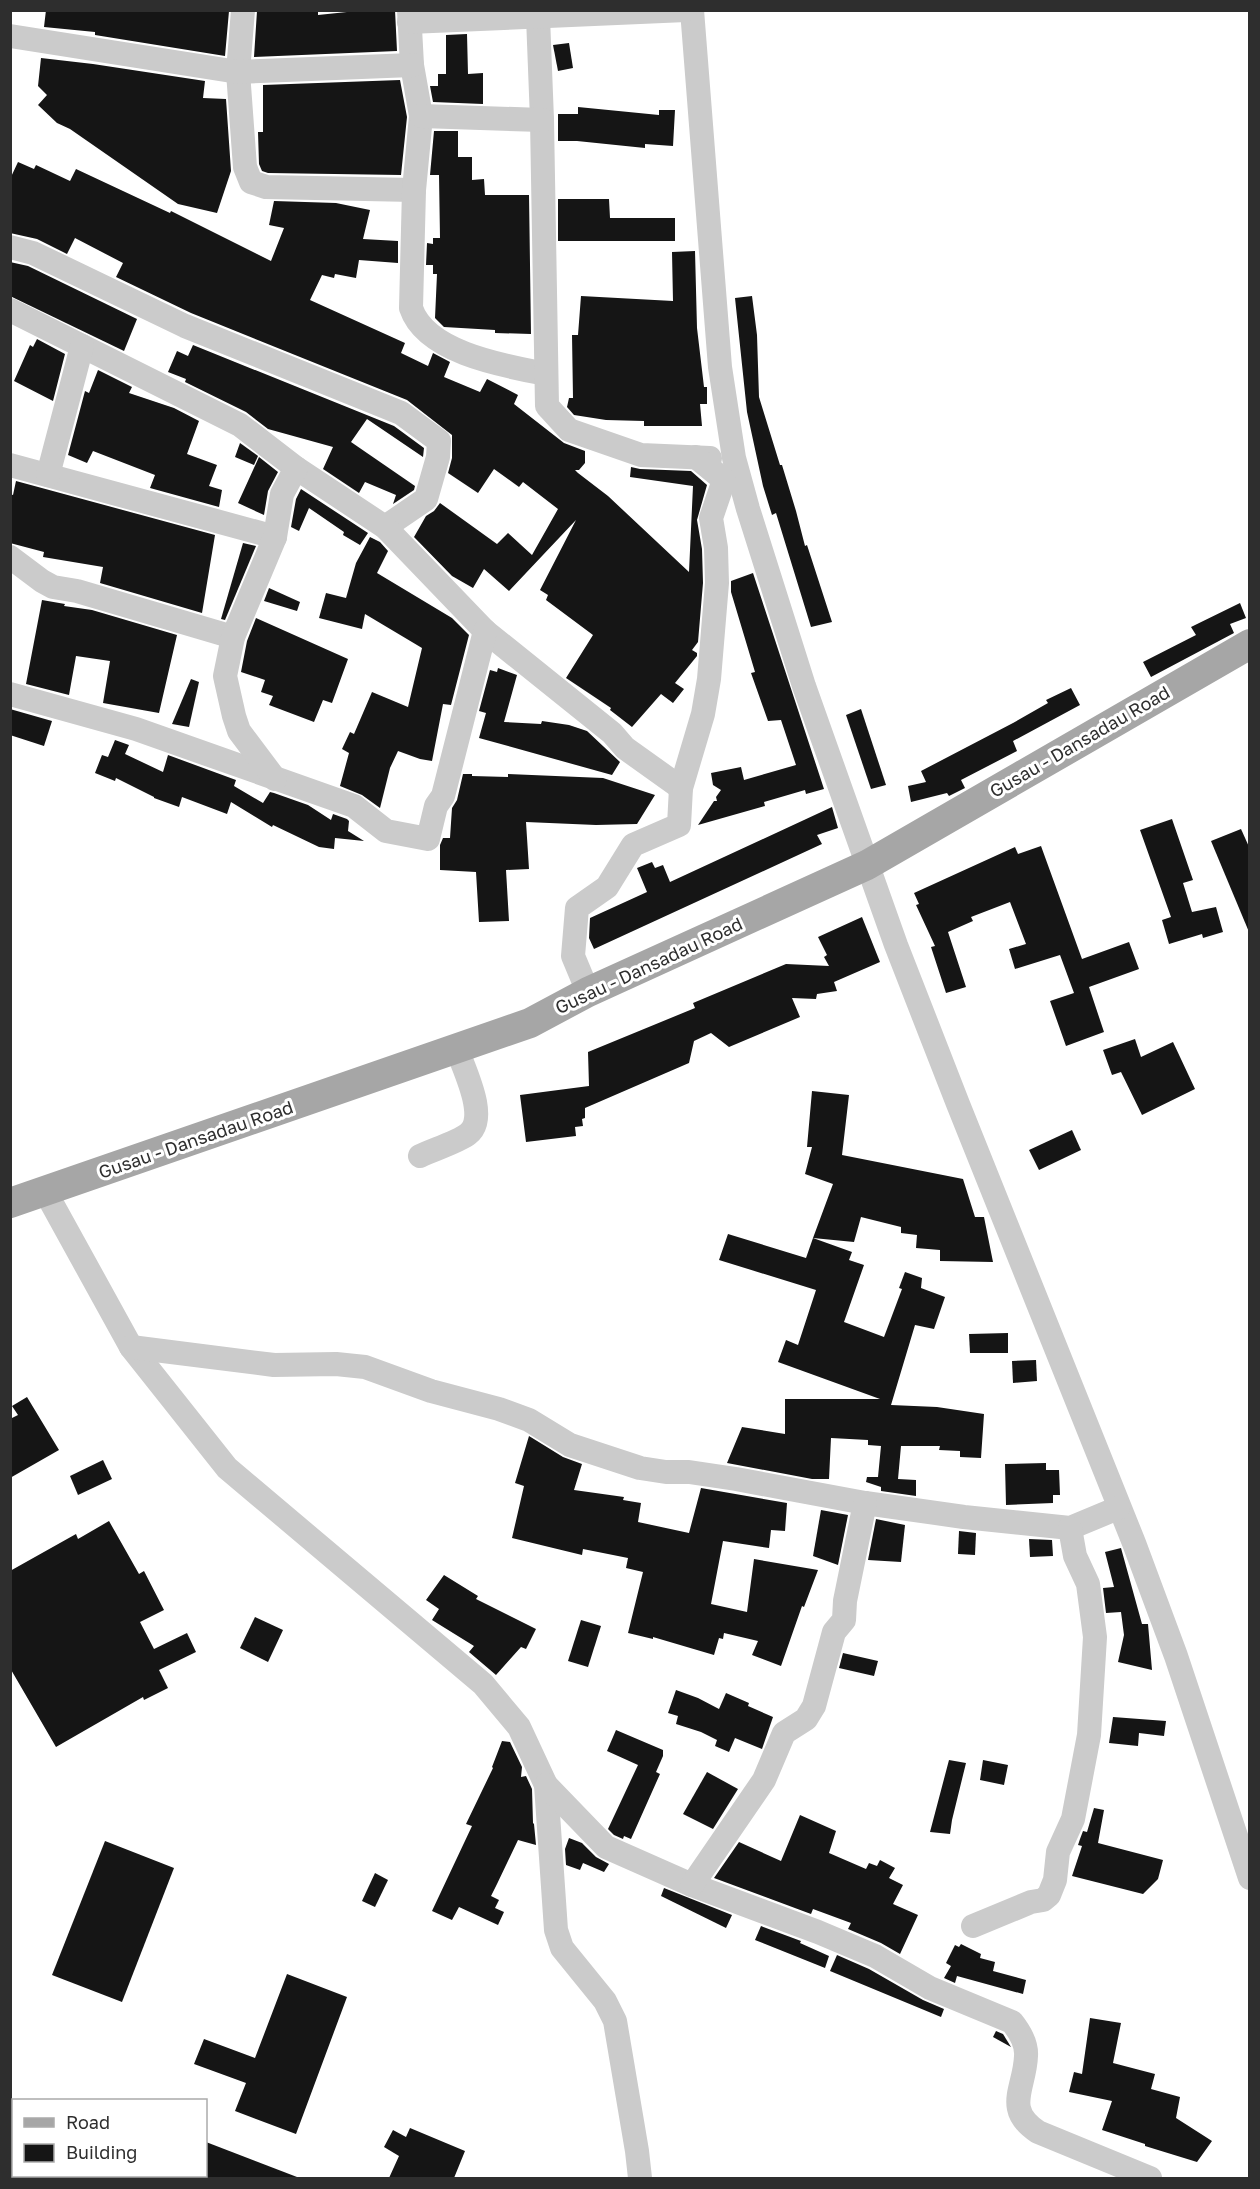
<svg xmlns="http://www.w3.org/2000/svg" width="1260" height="2189" viewBox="0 0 1260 2189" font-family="'Golos Text',sans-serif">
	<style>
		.building { fill: #151515 }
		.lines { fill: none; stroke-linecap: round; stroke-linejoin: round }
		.minor { stroke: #cbcbcb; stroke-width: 24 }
		.major { stroke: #a6a6a6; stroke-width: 30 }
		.labels { text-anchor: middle; stroke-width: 6; stroke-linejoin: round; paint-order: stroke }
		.street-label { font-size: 18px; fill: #2e2e2e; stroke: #fff }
	</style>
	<rect width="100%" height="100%" fill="#fff"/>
	<g class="building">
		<path d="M46,10L229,11L225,56L95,35V32L44,27Z"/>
		<path d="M318,10V15L366,10H395L397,51L254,57L257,11Z"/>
		<path d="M467,34L468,74L483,73V104L433,102L430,86H438V74H446V35Z"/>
		<path d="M569,43L573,68L558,71L553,45Z"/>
		<path d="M41,58L93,64L205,81L203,98L226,99L231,171L217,213L178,204L70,129L57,123L38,105L47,95L38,86Z"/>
		<path d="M400,80L407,117L401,175L268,173L262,171L259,164L258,132H263V85Z"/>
		<path d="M578,107L659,115V110H675L673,146L645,144V148L577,141H558V114H578Z"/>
		<path d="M434,131H458V157H472V180L484,179L485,195H529L531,334L495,333V330L444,327L435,318L437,274H433V265H426L427,243L433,244V238H440L439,175H430Z"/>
		<path d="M18,162L34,169L36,165L70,181L76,169L170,213L171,211L271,261L284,228L269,225L274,201L336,203L370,210L363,239L398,241V263L359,260L356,278L335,274L334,278L322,275L310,300L405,343L401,353L428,366L433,353L450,362L444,377L480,392L487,379L518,395L514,404L564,443L585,451V463L579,470H575L578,473L608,496L689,572L693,486L630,477L631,467L640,469L691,471L707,485L697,520L702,549L703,583L698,642L692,650L697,653V656L675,683L684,689L673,703L661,694L632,727L610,710L611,708L566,678L593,635L546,600L548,595L540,590L576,520L509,591L484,569L473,588L452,576L414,537L426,516L434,511L440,503L497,544L508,533L532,555L558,509L523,482L519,487L494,469L478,493L448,473L452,458V435L407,400L191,313L116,277L123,263L75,238L67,254L37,239L10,233V179Z"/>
		<path d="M558,199H609L610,218H675V241H558Z"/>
		<path d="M695,251L697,328L704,387H707V404H700L702,426H644V421L606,420L574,415L567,407L569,398H573L572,335H578L581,296L673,301L672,252Z"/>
		<path d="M10,262L28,266L137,319L124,351L10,296Z"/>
		<path d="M752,296L757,335L759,397L780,465H782L796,511L805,546L807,545L832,622L811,627L776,513L772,515L763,486L747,412L735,298Z"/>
		<path d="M37,339L65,354L53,401L14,381L30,345L33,347Z"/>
		<path d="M193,345L394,426L424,448L423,457L367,419L351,442L415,486L414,490L393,504L396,495L365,482L359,493L323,469L333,447L268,429L246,412L185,382L186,379L168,372L177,351L188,356Z"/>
		<path d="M98,370L132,387L129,393L174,408L199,421L187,454L217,465L209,486L222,490L219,507L150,488L155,475L93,451L87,463L68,455L85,391L89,393Z"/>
		<path d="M240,443L258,456L254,465L235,457Z"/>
		<path d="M259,457L278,472L268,491L264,515L238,503Z"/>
		<path d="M16,481L215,535L202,613L100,583L103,567L43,557L44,552L10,543V494L13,495Z"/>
		<path d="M301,489L368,533L360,545L343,535L344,532L309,508L299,531L291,527L296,499Z"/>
		<path d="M370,537L380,542L388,551L377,573L452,618L469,635L451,705L443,704L432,761L420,759L398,751L390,768L380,808L362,795L340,786L349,753L342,749L350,732L354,734L372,692L408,707L422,648L365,614L362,629L319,618L326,593L346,598L356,563Z"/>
		<path d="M243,543L256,546L225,620L221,619Z"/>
		<path d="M753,573L824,789L806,794L805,790L764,802L765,806L698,825L714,801H717L716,797L721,790L713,785L711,773L741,767L744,780L796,765L781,720L768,721L751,673L755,672L731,592V581Z"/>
		<path d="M269,588L300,602L297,611L264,601Z"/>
		<path d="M42,600L65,604L64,606L92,610L177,635L159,713L103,703L110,661L76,656L69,695L26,684Z"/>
		<path d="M1240,603L1246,618L1230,624L1234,633L1151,677L1143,662L1196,635L1191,627Z"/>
		<path d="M256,618L348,659L332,703L323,700L314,722L269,705L273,696L261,692L265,680L241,672L247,641Z"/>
		<path d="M498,668L517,675L504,722L541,724L542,721L569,725L587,731L620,762L612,775L479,738L486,713L479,711L490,670L497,672Z"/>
		<path d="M191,679L199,682L189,727L172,724Z"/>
		<path d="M1071,688L1080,705L1013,741L1017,751L961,780L965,788L949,796L947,793L911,802L908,786L926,782L921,771L1013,723L1048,703L1046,700Z"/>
		<path d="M10,709L52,721L44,746L10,735Z"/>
		<path d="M861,709L886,785L871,789L846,715Z"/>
		<path d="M115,740L129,745L125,754L163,772L168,755L236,780L234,786L263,803L270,792L274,793L308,805L331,820L333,814L347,819L349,821L348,831L364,841L335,838L334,849L319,847L273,825L272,827L231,802L227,814L182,797L179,807L154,798V797L116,778L115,781L95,773L102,755L108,757Z"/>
		<path d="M463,774H472V776L508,777V774L603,778L655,795L637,824L596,825L526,822L529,869L506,870L509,921L479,922L476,872L440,870V845L443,838H450L452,808L457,800Z"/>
		<path d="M832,807L838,828L817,835L822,844L594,949L589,938L590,918L647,892L637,868L652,862L655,868L663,865L670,882Z"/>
		<path d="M1172,819L1193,880L1183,883L1192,912L1216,907L1223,932L1203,938L1202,934L1169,944L1162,920L1171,917L1140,830Z"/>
		<path d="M1241,829L1250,849L1249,932L1211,841Z"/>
		<path d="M1041,846L1082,959L1129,942L1139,969L1089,987L1104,1032L1066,1046L1050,1001L1074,993L1060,955L1015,969L1009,949L1026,944L1010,902L971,917L973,921L948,932L966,987L946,993L931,947L935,946L916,905L919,904L914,893L1015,847L1018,854Z"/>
		<path d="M862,917L880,962L834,982L837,991L817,994L816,999L792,998L800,1017L729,1047L711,1033L694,1041L689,1063L585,1108V1118L582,1119L583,1126L575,1127L576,1136L526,1142L520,1095L589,1086L588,1052L695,1008L693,1003L786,964L829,966L824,957L827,955L818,937Z"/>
		<path d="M1135,1039L1141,1057L1173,1042L1195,1089L1142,1115L1121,1072L1112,1075L1103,1050Z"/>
		<path d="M812,1091L849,1095L842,1155L963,1179L975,1217H984L993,1262L940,1261V1250L916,1248L917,1235L901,1233V1227L861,1217L854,1242L813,1238L833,1184L805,1174L812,1147H807Z"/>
		<path d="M1072,1130L1081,1150L1039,1170L1029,1150Z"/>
		<path d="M728,1234L806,1258L813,1238L852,1252L849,1260L864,1265L844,1322L884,1337L902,1289L899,1288L905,1272L922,1278L921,1288L945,1297L934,1329L915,1325L891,1405L937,1407L984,1414L981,1458L960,1457V1451L939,1450L940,1446H901L898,1479L916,1480V1496L881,1491V1487L866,1482L867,1477H878L881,1446L868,1445V1440L831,1438L829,1479H812L727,1463L742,1427L785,1434V1399H880L778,1362L786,1340L798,1345L816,1290L719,1260Z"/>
		<path d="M1008,1333V1353H970L969,1334Z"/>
		<path d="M1036,1360L1037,1381L1013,1383L1012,1361Z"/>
		<path d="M27,1397L59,1450L10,1478V1419L18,1415L12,1406Z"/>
		<path d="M529,1436L563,1457L582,1464L574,1490L624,1497L623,1500L641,1503L638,1522L689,1533L701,1488L787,1503L785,1531L771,1530L769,1548L723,1541L711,1604L747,1612L754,1559L818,1570L804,1607L802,1606L781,1666L752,1655L758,1641L724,1633L723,1639L719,1638L714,1655L653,1637V1639L628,1633L643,1572L626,1568L628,1558L583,1549L582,1555L512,1538L524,1486L515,1483Z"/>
		<path d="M103,1460L112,1479L78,1495L70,1476Z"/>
		<path d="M1046,1463V1470H1059L1060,1495H1053V1503L1006,1505L1005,1464Z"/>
		<path d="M821,1510L848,1515L838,1565L813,1556Z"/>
		<path d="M876,1519L905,1525L901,1562L868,1560Z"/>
		<path d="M109,1521L139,1574L144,1571L164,1610L140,1622L154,1649L187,1633L196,1652L159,1670L168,1688L144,1700L143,1697L56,1747L10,1668V1571L76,1534L78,1539Z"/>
		<path d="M959,1531L976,1533L975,1555L958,1554Z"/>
		<path d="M1029,1539L1052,1540L1053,1556L1030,1557Z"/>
		<path d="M1121,1548L1142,1624H1148L1152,1670L1118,1662L1124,1635L1121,1612L1106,1613L1103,1588L1114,1587L1105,1552Z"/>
		<path d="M444,1575L478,1596L476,1599L536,1629L526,1649L521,1647L496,1675L469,1652L474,1646L432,1620L439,1609L426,1600Z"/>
		<path d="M255,1617L283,1630L268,1662L240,1648Z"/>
		<path d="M581,1620L601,1626L588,1667L568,1661Z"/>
		<path d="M843,1653L878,1661L874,1676L839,1668Z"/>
		<path d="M676,1690L698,1698L719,1709L726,1693L749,1703L748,1706L773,1717L762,1749L735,1738L729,1752L715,1746L717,1740L701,1732L676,1724L678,1716L668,1713Z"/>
		<path d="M1113,1717L1166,1721L1164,1736L1139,1733L1138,1746L1109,1743Z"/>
		<path d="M616,1730L663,1750V1756L656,1772L660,1774L631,1839L624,1836L623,1839L614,1835L608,1829L638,1765L607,1751Z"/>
		<path d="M502,1741L510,1742L522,1767L521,1777L526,1776L532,1789L533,1823L534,1824L536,1845L518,1840L497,1884L491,1896L499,1900L495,1908L504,1912L498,1925L459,1907L452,1920L432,1911L472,1826L466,1824L493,1768L492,1767Z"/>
		<path d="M949,1760L966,1763L952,1820L950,1834L930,1832Z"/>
		<path d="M983,1760L1008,1765L1004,1785L980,1780Z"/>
		<path d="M707,1772L738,1789L713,1829L683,1814Z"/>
		<path d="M1094,1808L1104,1810L1098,1843L1163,1860L1158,1879L1143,1894L1072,1876L1082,1846L1078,1845L1080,1839L1083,1831L1087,1832Z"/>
		<path d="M800,1815L836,1831L829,1853L866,1869L869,1863L877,1866L880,1860L895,1868L889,1878L903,1885L893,1904L918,1915L900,1954L881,1943L848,1929L851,1923L813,1909L811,1914L714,1878L739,1842L781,1861Z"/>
		<path d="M569,1838L582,1843L596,1857L609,1864L604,1872L583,1863L580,1870L566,1865L565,1849Z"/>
		<path d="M105,1841L174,1868L122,2002L52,1975Z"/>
		<path d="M375,1873L388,1880L375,1907L362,1901Z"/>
		<path d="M664,1888L732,1915L726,1928L661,1896Z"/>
		<path d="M761,1926L801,1941L800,1943L829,1956L825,1968L755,1940Z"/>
		<path d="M961,1944L981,1954L980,1958L995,1962L993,1971L1026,1980L1023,1994L957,1976L955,1983L944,1978L951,1966L946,1963L955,1945L959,1947Z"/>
		<path d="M837,1955L869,1969L923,2000L944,2009L941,2017L830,1971Z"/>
		<path d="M287,1974L347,1997L296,2134L235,2111L246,2083L194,2064L204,2039L255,2058Z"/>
		<path d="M1090,2018L1121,2023L1113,2063L1155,2074L1151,2089L1180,2097L1176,2118L1212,2141L1197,2162L1145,2146V2144L1102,2130L1112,2101L1069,2092L1074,2072L1082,2074Z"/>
		<path d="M996,2031L1003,2034L1011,2047L993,2037Z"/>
		<path d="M410,2128L465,2151L454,2178H389L399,2156L384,2147L393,2130L406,2137Z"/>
		<path d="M206,2142L297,2177V2178H206Z"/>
	</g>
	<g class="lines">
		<g class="minor">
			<path d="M243,10L238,72L245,167L251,182L266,187L414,190"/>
			<path d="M409,10L412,65L421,116L414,190L411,308C426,353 505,366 546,374"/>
			<path d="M692,10L720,367L734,458L748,509L804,686L896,945L958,1104L1134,1543L1176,1656L1250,1878"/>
			<path d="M538,17L542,120L547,406L569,430L641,455L710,458"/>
			<path d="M409,22L686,10"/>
			<path d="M10,36L238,72L412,65"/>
			<path d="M421,116L542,120"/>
			<path d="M10,247L33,253L185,326L401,413L439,441L438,457L426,499L385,527"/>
			<path d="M10,310L240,425L296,468L385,527L485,631L612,733L625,748L681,788"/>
			<path d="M10,465L275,537"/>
			<path d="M48,475L82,346"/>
			<path d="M10,557L42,581L53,587L77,591L233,637"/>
			<path d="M10,694L136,729L354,806L386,831L428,839L436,806L443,796L485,631"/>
			<path d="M275,779L239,731L234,716L225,676L233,637L275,537L282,494L296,468"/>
			<path d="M588,992L573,956L577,908L607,887L633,845L679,825L681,788L703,714L709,679L717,583L716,548L711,518L724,480L696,457"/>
			<path d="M420,1156C432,1150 458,1142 468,1134C489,1118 464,1070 457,1049"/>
			<path d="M45,1191L131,1347L227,1468L483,1684L519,1727L546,1785L556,1930L562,1948L605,2001L615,2021L637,2151L640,2178"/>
			<path d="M131,1347L274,1365L336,1364L365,1367L431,1391L499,1409L529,1420L570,1445L640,1468L666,1472H689L736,1479L865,1503L964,1517L1070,1528L1118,1508"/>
			<path d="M546,1785L606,1847L692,1885L818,1932L875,1956L930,1988L1012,2022C1020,2032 1027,2043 1026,2056C1025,2088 1003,2109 1038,2132L1150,2178"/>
			<path d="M692,1885L764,1780L784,1733L806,1719L814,1706L834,1632L844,1620L845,1601L865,1503"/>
			<path d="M973,1926L1031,1902L1043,1900L1049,1895L1055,1880L1058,1852L1073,1819L1089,1735L1095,1637L1088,1584L1075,1556L1070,1528"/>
		</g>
		<path class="major" d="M10,1203L530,1023L588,992L867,865L1250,644"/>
	</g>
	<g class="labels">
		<g class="street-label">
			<text transform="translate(1080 742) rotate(-30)" y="6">Gusau - Dansadau Road</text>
			<text transform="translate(649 966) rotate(-25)" y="6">Gusau - Dansadau Road</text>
			<text transform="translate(196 1140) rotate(-19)" y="6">Gusau - Dansadau Road</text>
		</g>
	</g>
	<rect width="1260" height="2189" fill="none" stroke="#2e2e2e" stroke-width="24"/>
	<rect x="12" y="2099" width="195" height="78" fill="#ffffff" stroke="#ababab" stroke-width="1.5"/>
	<rect x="24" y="2118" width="30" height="9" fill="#a6a6a6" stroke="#ababab" stroke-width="1.5"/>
	<text x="66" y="2129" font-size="18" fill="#2e2e2e">Road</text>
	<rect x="24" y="2144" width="30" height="18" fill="#151515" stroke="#ababab" stroke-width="1.5"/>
	<text x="66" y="2159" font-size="18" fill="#2e2e2e">Building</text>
</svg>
